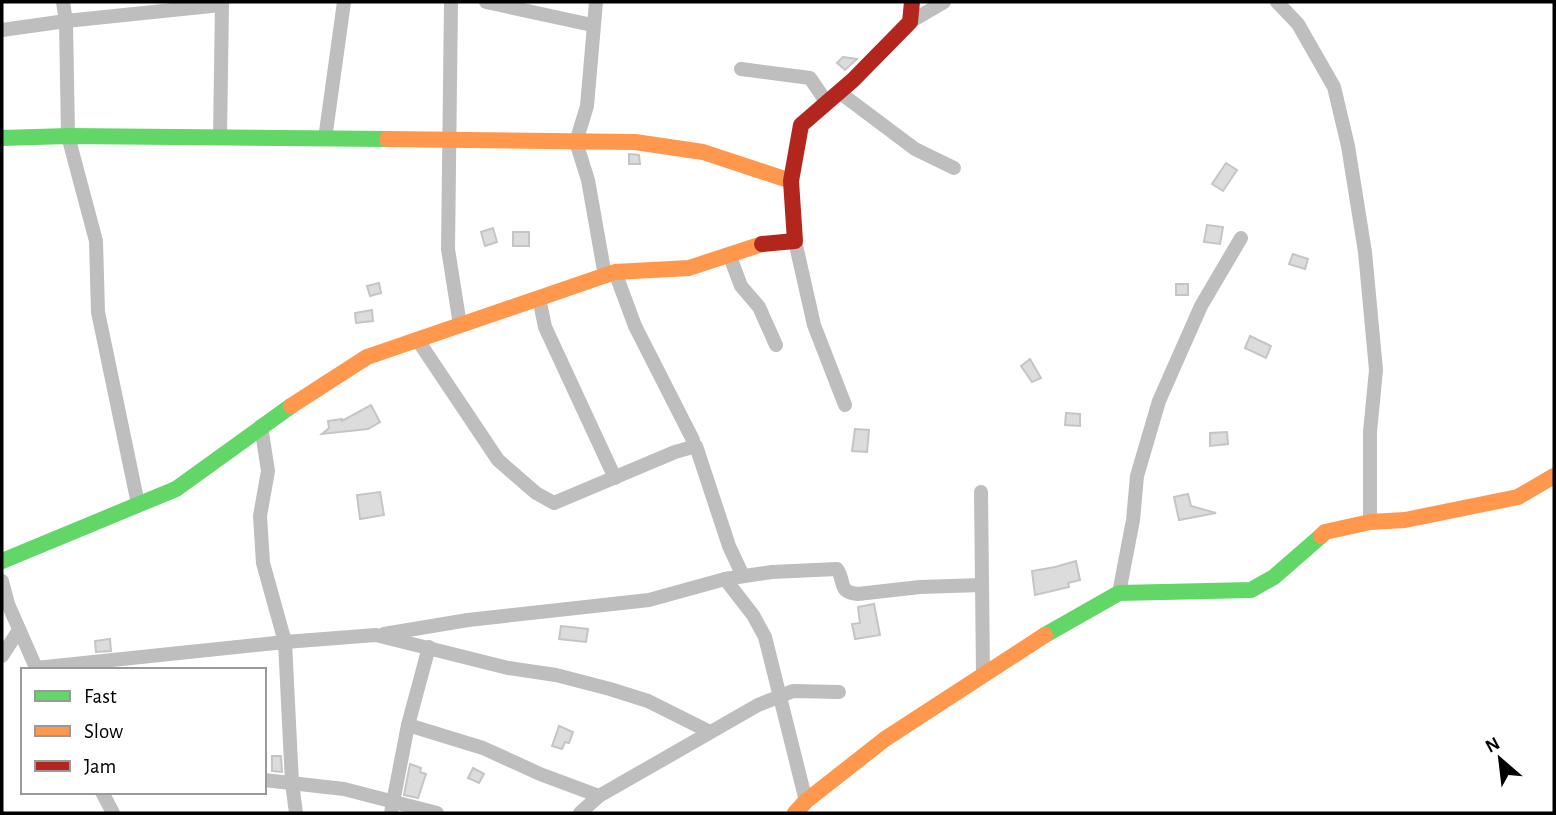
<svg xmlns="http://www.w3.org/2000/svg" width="1556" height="815" viewBox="0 0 1556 815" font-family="'Alegreya Sans',sans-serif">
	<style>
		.building { fill: #dcdcdc; stroke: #c5c5c5; stroke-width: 2 }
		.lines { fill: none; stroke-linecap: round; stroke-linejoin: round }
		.street { stroke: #bebebe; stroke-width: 14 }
		.fast { stroke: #63d668; stroke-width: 16 }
		.slow { stroke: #ff974d; stroke-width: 16 }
		.jam { stroke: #b3261e; stroke-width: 16 }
	</style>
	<rect width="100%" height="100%" fill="#fff"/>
	<g class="building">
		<path d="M843,57L857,59L845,70L837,63Z"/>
		<path d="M629,154L639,155L640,164H629Z"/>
		<path d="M1226,163L1237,170L1223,191L1212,184Z"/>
		<path d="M1207,225L1223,227L1220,244L1204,242Z"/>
		<path d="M493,228L497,242L485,246L481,232Z"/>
		<rect x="513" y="232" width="16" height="14"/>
		<path d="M1293,254L1308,259L1305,269L1289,264Z"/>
		<path d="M379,283L381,293L370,296L367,286Z"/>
		<rect x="1176" y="284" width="12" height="11"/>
		<path d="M372,310L373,321L356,323L355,313Z"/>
		<path d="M1250,336L1271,346L1266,358L1245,348Z"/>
		<path d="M1030,359L1041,378L1032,382L1021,366Z"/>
		<path d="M371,405L380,422L368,429L322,434L329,428L328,421L342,419V421Z"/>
		<path d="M1066,413L1080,414V426L1065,425Z"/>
		<path d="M855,429L869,430L867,452L852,451Z"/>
		<path d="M1227,432L1228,444L1210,446V433Z"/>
		<path d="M380,492L384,515L360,519L357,495Z"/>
		<path d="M1188,494L1191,506L1216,513L1179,520L1174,497Z"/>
		<path d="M1076,561L1080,580L1068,583L1069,587L1035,595L1032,571L1055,567Z"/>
		<path d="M874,604L880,635L855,639L852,624L860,623L858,607Z"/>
		<path d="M561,626L588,629L586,642L559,639Z"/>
		<path d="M110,639L111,651L96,652L95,641Z"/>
		<path d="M559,726L573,732L569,743L565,742L562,749L552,746Z"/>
		<path d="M272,756H281L282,772L272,771Z"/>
		<path d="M410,764L421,768L420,772L426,774L418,798L404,795Z"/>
		<path d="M473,768L484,774L479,783L468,778Z"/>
	</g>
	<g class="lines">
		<g class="street">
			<path d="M63,2L66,21L68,136L96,241L98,312L138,504"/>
			<path d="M451,2L448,249L460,325"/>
			<path d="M486,2L592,25"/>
			<path d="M596,2L587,106L576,142L588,180L605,276"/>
			<path d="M1277,2L1298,24L1334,87L1348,146L1365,252L1376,370L1370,432V522"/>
			<path d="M910,22L944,2"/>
			<path d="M2,30L66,21L221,5"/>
			<path d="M741,69L810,78L827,103"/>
			<path d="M839,92L915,149L954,168"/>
			<path d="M220,138L222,2"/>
			<path d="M325,139L344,2"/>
			<path d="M795,241L814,325L845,405"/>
			<path d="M729,254L741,286L759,307L776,345"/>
			<path d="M615,272L635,326L693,440"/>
			<path d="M539,298L545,327L615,478"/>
			<path d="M417,339L498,460L536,493L554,503L675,452L696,446L729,546L743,576"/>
			<path d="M261,426L268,471L260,516L263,563L285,642L376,635L508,668L556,675L610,689L648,701L710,732"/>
			<path d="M981,492L983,674"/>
			<path d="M725,579L753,615L765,637L806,801"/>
			<path d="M2,581L8,604L37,670"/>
			<path d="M1119,593L1133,520L1137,476L1159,401L1201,306L1241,238"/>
			<path d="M384,634L468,620L649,600L725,579L772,572L837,569C846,582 837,592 858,594L920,587L982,585"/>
			<path d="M2,656L19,630"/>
			<path d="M36,668L285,642L292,783L296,813"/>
			<path d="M408,725L483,748L540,774L599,796"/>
			<path d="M264,780L344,789L437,813"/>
			<path d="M102,792L113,813"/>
			<path d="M391,813L408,725L429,647"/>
			<path d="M580,813L599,796L758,705L793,691L839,692"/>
		</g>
		<g class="fast">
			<path d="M2,138L68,136L387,139"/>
			<path d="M2,561L176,489L291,406"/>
			<path d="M1045,635L1119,593L1251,590L1274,577L1321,536"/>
		</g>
		<g class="slow">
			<path d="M387,139L635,142L703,152L791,181"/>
			<path d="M291,406L367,357L615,272L689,268L762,244"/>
			<path d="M1321,536L1325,532L1370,522L1405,520L1518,497L1554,476"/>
			<path d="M795,813L806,801L885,739L1045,635"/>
		</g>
		<path class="jam" d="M762,244L795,241L791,181L801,125L853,80L910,22L912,2"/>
	</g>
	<rect width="1556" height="815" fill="none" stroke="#000000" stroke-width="7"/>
	<rect x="21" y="668" width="245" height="126" fill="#ffffff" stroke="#999999" stroke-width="2"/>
	<rect x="35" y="691" width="35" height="10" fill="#63d668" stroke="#999999" stroke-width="2"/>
	<text x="84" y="703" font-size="21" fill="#000000">Fast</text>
	<rect x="35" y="726" width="35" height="10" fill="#ff974d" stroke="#999999" stroke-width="2"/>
	<text x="84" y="738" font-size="21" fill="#000000">Slow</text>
	<rect x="35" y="761" width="35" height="10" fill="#b3261e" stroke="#999999" stroke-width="2"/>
	<text x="84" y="773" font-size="21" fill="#000000">Jam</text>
	<g transform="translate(1500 759) rotate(332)" stroke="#ffffff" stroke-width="5" paint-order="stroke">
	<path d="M0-5L12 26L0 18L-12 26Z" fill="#000000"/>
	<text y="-10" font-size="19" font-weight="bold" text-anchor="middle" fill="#000000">N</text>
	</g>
</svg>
